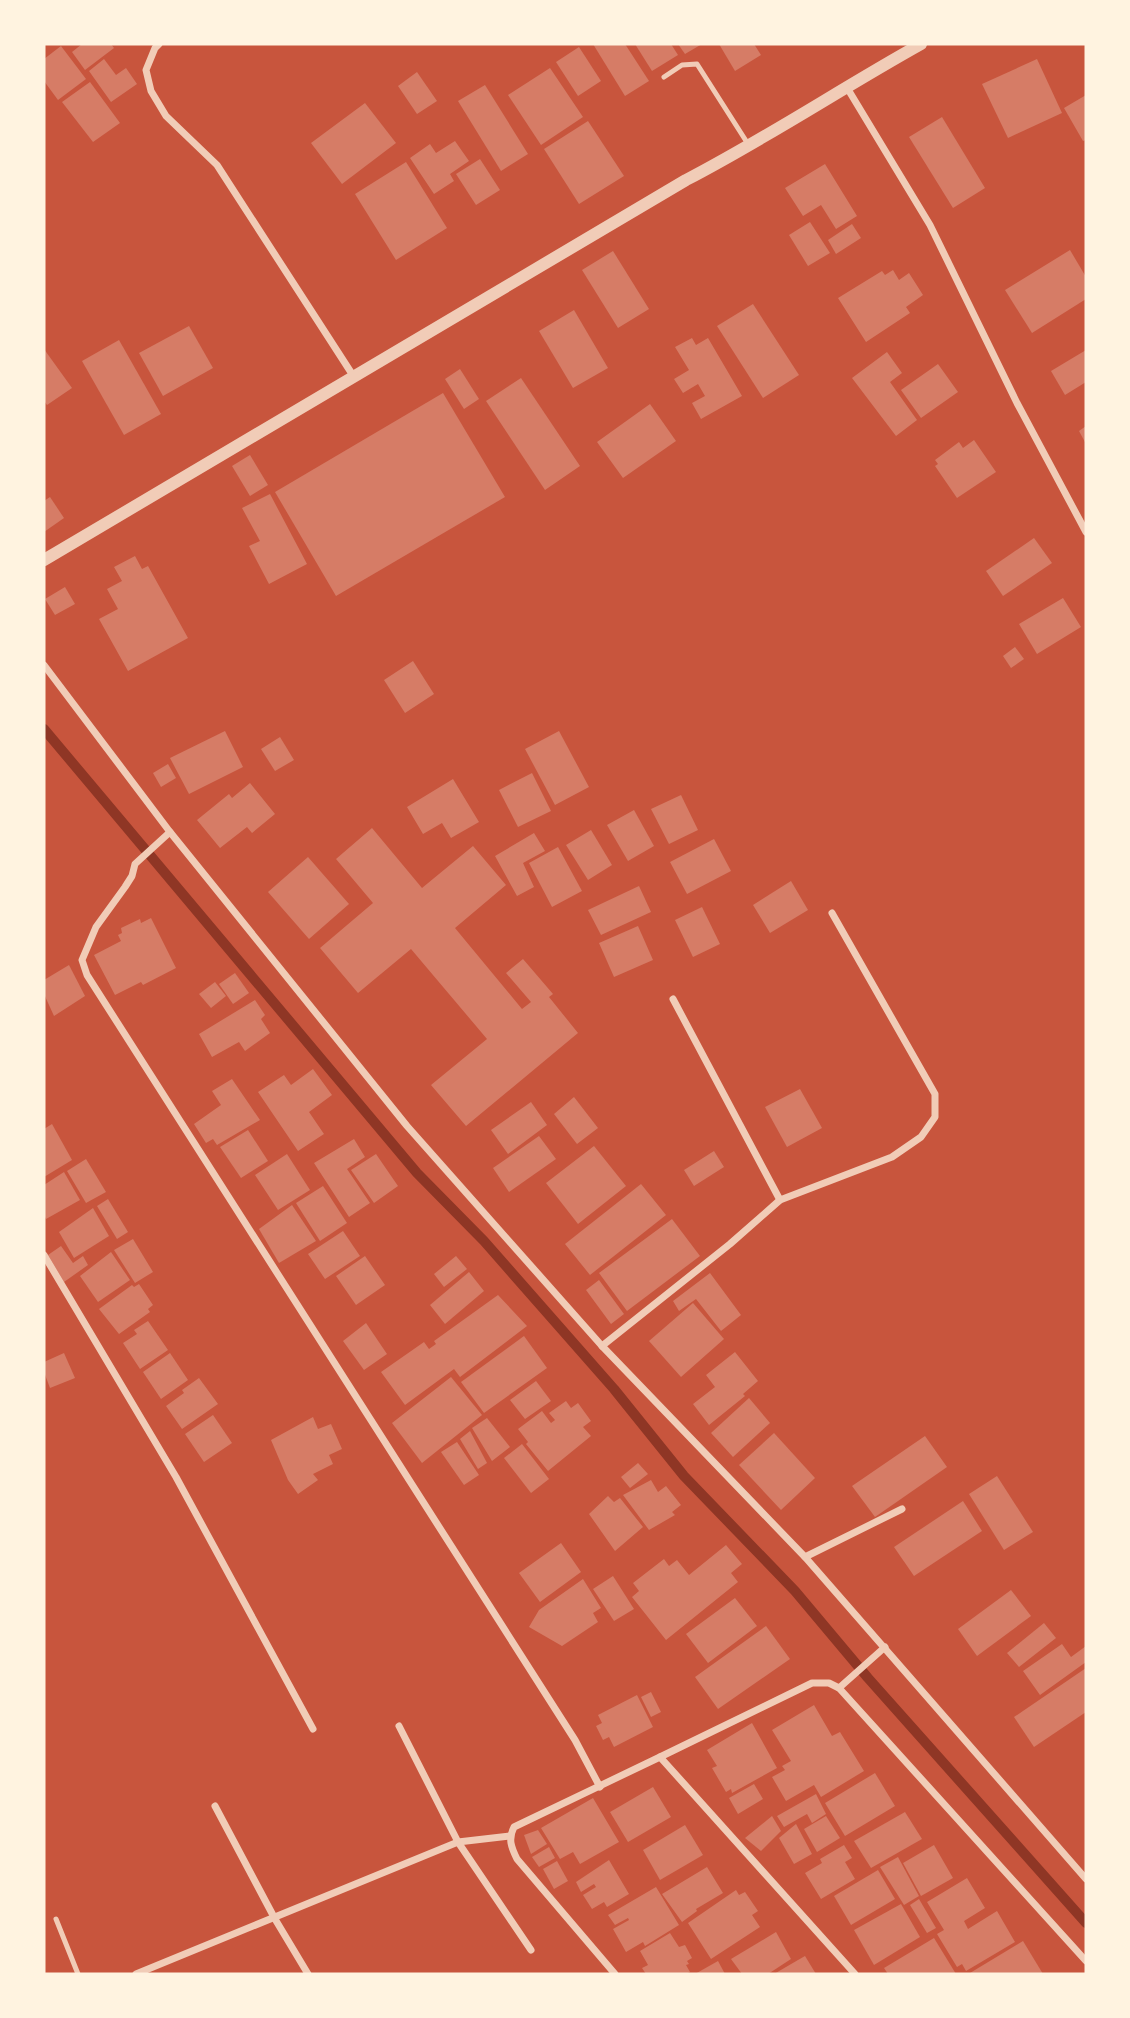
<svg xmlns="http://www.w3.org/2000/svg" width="1130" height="2018" viewBox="0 0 1130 2018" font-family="'Playfair Display',serif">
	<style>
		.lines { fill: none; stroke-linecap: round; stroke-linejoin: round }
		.stream { stroke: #8f3625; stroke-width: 10 }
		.building { fill: #d67c66 }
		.service { stroke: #f1ccb7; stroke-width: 5 }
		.minor { stroke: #f1ccb7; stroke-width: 7 }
		.tertiary { stroke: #f1ccb7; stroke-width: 12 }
	</style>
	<rect width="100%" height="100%" fill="#c8553d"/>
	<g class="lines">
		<path class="stream" d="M44,729L417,1173L484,1241L614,1389L684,1476L795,1591L868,1678L1086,1923"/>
	</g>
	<g class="building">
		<path d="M82,44H111L114,48L85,70L72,52Z"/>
		<path d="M593,44H625L649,81L625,96Z"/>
		<path d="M635,44H671L678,55L652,71Z"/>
		<path d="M678,44H702L685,54Z"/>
		<path d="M719,44H754L761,55L735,71Z"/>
		<path d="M61,46L86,79L58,100L44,81V59Z"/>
		<path d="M579,47L601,81L578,96L556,62Z"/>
		<path d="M104,59L116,75L126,68L137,84L111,102L89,71Z"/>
		<path d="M1037,59L1062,113L1008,138L982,84Z"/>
		<path d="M550,68L583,117L541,145L508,95Z"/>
		<path d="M417,72L437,101L417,114L398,86Z"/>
		<path d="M90,82L120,123L93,142L62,102Z"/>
		<path d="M485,85L528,154L501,171L458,101Z"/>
		<path d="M1086,95V140L1083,141L1064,108Z"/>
		<path d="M365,103L396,143L342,184L311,143Z"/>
		<path d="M942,117L985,188L953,208L909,137Z"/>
		<path d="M588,121L624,176L579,204L544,149Z"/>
		<path d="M455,141L469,161L450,174L454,181L434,194L410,158L430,144L436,153Z"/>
		<path d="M480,159L500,190L476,205L456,174Z"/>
		<path d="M406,162L447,228L396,260L355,194Z"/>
		<path d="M825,164L857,216L836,229L821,205L803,216L785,188Z"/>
		<path d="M810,222L830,253L808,266L789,235Z"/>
		<path d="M852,224L861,238L836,254L828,240Z"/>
		<path d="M1070,250L1086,277V299L1032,333L1005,290Z"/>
		<path d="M613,251L649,309L618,328L582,270Z"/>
		<path d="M893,270L899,280L909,273L923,295L906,307L910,313L866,342L838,298L882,271L885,275Z"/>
		<path d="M753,304L799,375L763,398L717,326Z"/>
		<path d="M574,310L608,368L573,388L539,331Z"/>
		<path d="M189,326L213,368L163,396L139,353Z"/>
		<path d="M692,338L696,345L708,338L742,396L701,419L692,403L705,396L698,384L683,393L674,379L689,370L675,347Z"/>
		<path d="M119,340L161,414L124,435L82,361Z"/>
		<path d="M44,349L72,388L47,405L44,401Z"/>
		<path d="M1086,350V382L1065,395L1051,371Z"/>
		<path d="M887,352L902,373L890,382L917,420L896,436L852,378Z"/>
		<path d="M938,364L958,392L921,418L901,390Z"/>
		<path d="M460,369L479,399L464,409L445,379Z"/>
		<path d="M521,378L580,466L545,490L486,401Z"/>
		<path d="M443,393L505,497L336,596L275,492Z"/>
		<path d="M650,404L676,441L623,478L597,442Z"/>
		<path d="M1086,426V444L1079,431Z"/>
		<path d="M974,440L996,472L957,498L935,466L938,464L935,460L959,442L963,448Z"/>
		<path d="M250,455L268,485L250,496L232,466Z"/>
		<path d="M270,494L307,564L269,584L249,546L260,541L242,508Z"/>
		<path d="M50,497L64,518L44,532V501Z"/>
		<path d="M1034,538L1052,563L1003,596L986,571Z"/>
		<path d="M135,556L142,569L148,566L188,638L128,671L99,619L118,609L107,589L122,581L114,567Z"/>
		<path d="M65,587L75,604L55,615L45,599Z"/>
		<path d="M1063,598L1081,627L1037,654L1019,624Z"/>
		<path d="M1015,647L1024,659L1011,668L1003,656Z"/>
		<path d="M413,661L434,694L405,713L384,680Z"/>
		<path d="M225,731L243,767L189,794L170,758Z"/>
		<path d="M559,731L589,787L555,805L525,749Z"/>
		<path d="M280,737L294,760L275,771L261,749Z"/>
		<path d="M168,764L176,778L161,787L153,773Z"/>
		<path d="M532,773L551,811L518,827L499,790Z"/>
		<path d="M453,779L479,822L451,838L442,823L423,834L407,807Z"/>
		<path d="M250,783L275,814L252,833L247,827L220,848L197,820L229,794L232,798Z"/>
		<path d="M681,795L698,830L669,844L651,809Z"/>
		<path d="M634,810L654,846L628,861L607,825Z"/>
		<path d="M372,828L422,888L473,846L506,885L455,928L522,1009L531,1002L506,973L523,959L553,994L549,997L578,1033L466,1126L431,1085L487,1039L411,949L358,993L320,948L373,903L336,859Z"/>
		<path d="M591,830L612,865L588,880L566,845Z"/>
		<path d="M534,833L545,851L523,863L534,887L517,896L495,856Z"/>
		<path d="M714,839L731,871L687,894L670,862Z"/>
		<path d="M558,847L582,891L552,907L529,863Z"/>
		<path d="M308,857L349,904L309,939L268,892Z"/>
		<path d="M791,881L808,910L770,933L753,905Z"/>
		<path d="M639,886L651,912L601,935L588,910Z"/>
		<path d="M702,907L720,944L693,957L675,920Z"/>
		<path d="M151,918L176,968L143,985L141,982L115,995L94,955L121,941L118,935L122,933L121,928L140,919L141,923Z"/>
		<path d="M638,926L653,960L614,977L599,943Z"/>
		<path d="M69,965L85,996L54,1016L44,994V980Z"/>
		<path d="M235,973L249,993L233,1004L219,984Z"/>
		<path d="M215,982L226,996L211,1008L199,994Z"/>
		<path d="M255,1000L265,1015L261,1019L270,1033L245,1051L239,1042L212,1057L199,1034Z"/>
		<path d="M313,1069L332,1095L309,1112L324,1134L298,1151L258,1092L284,1075L291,1085Z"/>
		<path d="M232,1079L260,1120L217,1145L213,1139L206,1143L194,1124L221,1105L212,1091Z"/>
		<path d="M800,1089L822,1128L787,1147L765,1107Z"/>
		<path d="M574,1097L598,1128L577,1144L554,1114Z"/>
		<path d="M531,1102L547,1125L508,1154L491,1130Z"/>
		<path d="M52,1124L72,1160L44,1177V1129Z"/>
		<path d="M248,1130L268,1161L241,1178L220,1147Z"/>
		<path d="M539,1136L556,1159L509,1192L493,1168Z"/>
		<path d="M354,1139L365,1157L347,1169L370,1203L349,1217L314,1163Z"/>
		<path d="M594,1146L626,1186L578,1224L546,1183Z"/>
		<path d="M714,1151L724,1167L694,1186L684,1170Z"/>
		<path d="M287,1154L310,1190L278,1210L255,1175Z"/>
		<path d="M376,1154L398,1186L374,1203L351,1170Z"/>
		<path d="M86,1159L106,1192L86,1203L67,1171Z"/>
		<path d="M64,1172L80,1200L46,1219L44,1215V1185Z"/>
		<path d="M641,1184L666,1215L590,1275L565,1244Z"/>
		<path d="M323,1186L347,1223L320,1241L296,1203Z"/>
		<path d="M108,1199L128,1232L117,1239L97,1206Z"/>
		<path d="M292,1205L316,1241L279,1263L259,1229Z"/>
		<path d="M93,1208L109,1236L74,1258L59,1232Z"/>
		<path d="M672,1219L700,1256L627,1311L599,1273Z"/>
		<path d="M343,1231L360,1256L325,1279L308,1254Z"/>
		<path d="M133,1239L153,1272L135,1283L114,1250Z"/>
		<path d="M61,1246L73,1263L83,1256L88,1265L64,1282L48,1255Z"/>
		<path d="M111,1252L130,1280L98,1302L80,1276Z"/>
		<path d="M365,1256L385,1285L356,1305L336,1276Z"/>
		<path d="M456,1256L467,1269L444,1287L434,1274Z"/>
		<path d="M469,1272L484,1291L445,1324L430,1305Z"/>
		<path d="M710,1273L741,1315L721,1331L696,1299L679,1311L673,1301Z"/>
		<path d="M599,1280L624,1314L611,1324L586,1290Z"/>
		<path d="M139,1284L153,1305L148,1309L150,1312L119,1334L99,1309L132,1285L134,1287Z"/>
		<path d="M498,1295L527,1326L460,1377L454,1369L405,1405L381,1372L424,1342L429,1349L436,1344L434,1341Z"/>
		<path d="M693,1303L724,1339L681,1377L649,1341Z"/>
		<path d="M148,1321L168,1350L140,1369L123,1343L137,1334L134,1330Z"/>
		<path d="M366,1323L387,1354L364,1370L343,1341Z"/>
		<path d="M524,1336L547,1368L484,1413L461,1382Z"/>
		<path d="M735,1352L758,1381L743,1394L745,1396L709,1425L693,1404L715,1387L706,1375Z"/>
		<path d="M64,1353L75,1378L50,1388L44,1372V1362Z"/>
		<path d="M170,1353L188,1380L161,1399L143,1372Z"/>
		<path d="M451,1377L482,1415L422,1463L392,1423Z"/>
		<path d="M199,1378L218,1404L182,1429L166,1406L184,1393L182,1390Z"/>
		<path d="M536,1381L551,1401L525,1419L510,1400Z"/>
		<path d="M749,1398L770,1423L733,1457L711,1433Z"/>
		<path d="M566,1401L571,1408L578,1403L591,1421L583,1427L591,1436L548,1471L526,1444L528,1442L518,1429L542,1411L551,1423L555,1420L549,1413Z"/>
		<path d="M213,1415L232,1443L204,1462L185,1434Z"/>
		<path d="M313,1417L318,1429L331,1424L342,1449L329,1455L333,1464L313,1474L318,1480L298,1494L288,1480L271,1440Z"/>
		<path d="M487,1418L510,1447L492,1461L472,1428Z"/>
		<path d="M470,1431L487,1463L478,1469L460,1439Z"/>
		<path d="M774,1433L815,1478L781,1510L739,1465Z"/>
		<path d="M925,1436L947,1467L875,1517L852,1486Z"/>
		<path d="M457,1442L479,1475L464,1485L441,1452Z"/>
		<path d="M522,1444L549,1479L531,1493L504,1458Z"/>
		<path d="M638,1463L648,1474L630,1488L621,1477Z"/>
		<path d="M997,1476L1033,1532L1004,1550L969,1494Z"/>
		<path d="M651,1480L658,1492L666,1486L681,1505L672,1512L675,1515L649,1530L623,1495Z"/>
		<path d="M608,1496L614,1502L620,1498L643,1527L615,1551L589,1514Z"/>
		<path d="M963,1501L982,1531L914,1576L894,1547Z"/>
		<path d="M561,1543L581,1572L540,1602L519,1573Z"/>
		<path d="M726,1545L742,1564L731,1573L738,1582L666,1640L632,1597L639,1591L633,1583L664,1559L669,1566L677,1560L689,1575Z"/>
		<path d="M613,1576L634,1609L614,1621L593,1589Z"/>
		<path d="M583,1579L601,1608L593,1613L598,1622L562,1646L529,1627L539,1610Z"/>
		<path d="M1011,1590L1031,1616L977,1656L958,1629Z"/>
		<path d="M735,1598L757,1626L708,1663L686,1634Z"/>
		<path d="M1044,1623L1056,1638L1019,1667L1007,1653Z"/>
		<path d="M766,1626L790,1659L718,1709L695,1677Z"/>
		<path d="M1062,1644L1071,1657L1086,1646V1662L1040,1695L1023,1671Z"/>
		<path d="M1086,1668V1712L1034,1747L1014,1717Z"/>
		<path d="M651,1692L661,1712L651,1717L641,1697Z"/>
		<path d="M637,1695L653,1727L614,1747L609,1737L603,1740L596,1726L602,1723L598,1715Z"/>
		<path d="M814,1705L832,1736L840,1732L864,1771L821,1797L814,1785L786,1801L772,1777L785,1770L782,1766L791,1761L772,1730Z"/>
		<path d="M752,1723L777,1768L732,1793L731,1789L726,1792L712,1768L717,1766L707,1750Z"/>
		<path d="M875,1773L895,1806L845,1836L825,1803Z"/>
		<path d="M754,1784L763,1799L738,1814L729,1798Z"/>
		<path d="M653,1787L671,1817L628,1842L610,1812Z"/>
		<path d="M816,1794L826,1814L812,1823L807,1814L784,1827L777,1816Z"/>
		<path d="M593,1798L619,1842L580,1864L573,1852L560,1859L541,1828Z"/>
		<path d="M905,1812L922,1839L871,1868L854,1841Z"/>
		<path d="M772,1816L781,1831L761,1851L745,1838Z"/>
		<path d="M826,1816L840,1838L817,1852L804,1829Z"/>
		<path d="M796,1824L812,1854L794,1864L779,1838Z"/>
		<path d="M685,1825L703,1855L660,1880L643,1850Z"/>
		<path d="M538,1830L547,1844L531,1854L524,1835Z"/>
		<path d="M844,1845L852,1858L845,1862L855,1879L821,1899L805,1873L822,1863L820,1859Z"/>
		<path d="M934,1845L953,1878L921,1896L903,1863Z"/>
		<path d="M549,1847L555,1858L539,1867L532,1857Z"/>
		<path d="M898,1857L919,1896L904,1905L880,1867Z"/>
		<path d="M609,1860L629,1894L607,1907L604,1902L592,1909L583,1895L596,1887L594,1884L581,1892L576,1882Z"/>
		<path d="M557,1861L568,1881L554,1889L543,1869Z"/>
		<path d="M707,1867L723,1893L696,1909L697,1911L682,1922L662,1894Z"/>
		<path d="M878,1870L895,1899L851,1925L834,1896Z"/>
		<path d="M967,1878L985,1908L964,1921L968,1929L997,1911L1015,1942L966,1971L962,1964L957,1967L937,1934L944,1930L927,1902Z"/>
		<path d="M656,1887L679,1925L645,1946L643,1942L626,1952L613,1929L629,1920L628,1918L615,1925L608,1915Z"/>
		<path d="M736,1890L739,1895L745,1892L758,1911L752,1915L760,1927L711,1959L688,1923Z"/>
		<path d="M919,1899L936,1928L927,1933L910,1905Z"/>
		<path d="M901,1904L920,1937L874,1965L854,1930Z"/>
		<path d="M776,1932L791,1959L768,1974H742L731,1959Z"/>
		<path d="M670,1933L679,1947L685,1945L692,1958L687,1961L689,1964L686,1965L690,1972L686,1974H646L642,1968L648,1965L640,1951Z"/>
		<path d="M934,1938L956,1974H888L884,1968Z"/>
		<path d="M1023,1941L1043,1974H971L970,1973Z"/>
		<path d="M805,1956L816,1974H774L798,1960Z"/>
		<path d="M718,1961L725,1974H695Z"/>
	</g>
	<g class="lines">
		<g class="service">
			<path d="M664,77L682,65L697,64L748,144"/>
			<path d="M56,1919L78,1974"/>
		</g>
		<g class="minor">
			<path d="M159,44L155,48L146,70L151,91L166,116L217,165L354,377"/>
			<path d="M846,86L930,225L1017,403L1086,532"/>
			<path d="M44,665L170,832L407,1126L602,1346L805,1557L1086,1879"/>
			<path d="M170,832L135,864L132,876L125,887L96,927L82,960L87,975L575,1740L600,1787"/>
			<path d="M673,999L780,1200"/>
			<path d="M44,1255L176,1477L313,1729"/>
			<path d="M602,1346L730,1244L780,1200L892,1157L921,1137L935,1117V1094L832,913"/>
			<path d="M805,1557L902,1509"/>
			<path d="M839,1688L885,1647"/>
			<path d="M399,1726L458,1842L531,1950"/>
			<path d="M215,1806L275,1919L308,1974"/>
			<path d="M136,1974L458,1842L510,1836"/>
			<path d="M615,1974L517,1859C511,1847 508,1839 514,1827L660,1757"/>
			<path d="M855,1974L660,1757L812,1683H829L839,1688L1086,1961"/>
		</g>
		<path class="tertiary" d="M44,560L686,180C767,138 842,88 921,44"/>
	</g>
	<rect width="1130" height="2018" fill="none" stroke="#fff3e0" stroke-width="91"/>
</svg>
